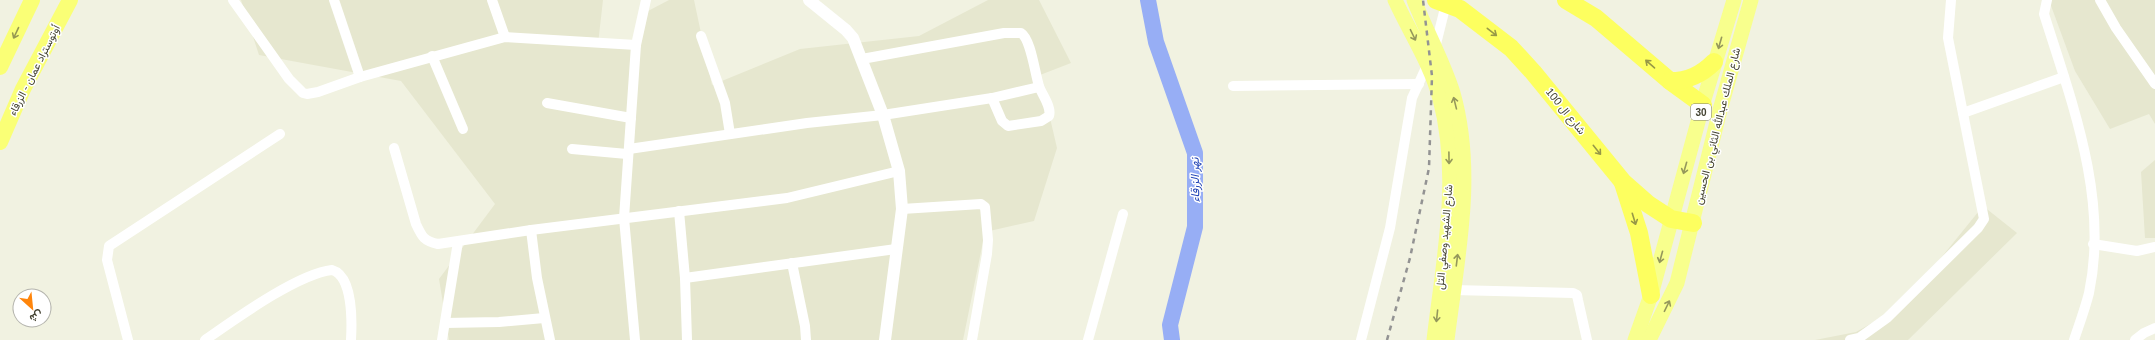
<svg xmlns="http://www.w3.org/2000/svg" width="2155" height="340" viewBox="0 0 2155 340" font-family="Helvetica,Vazirmatn,sans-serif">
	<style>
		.residential { fill: #e6e7cf }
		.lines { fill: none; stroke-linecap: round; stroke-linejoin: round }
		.river { stroke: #97aef5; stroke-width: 16 }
		.minor { stroke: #fff; stroke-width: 10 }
		.tertiary { stroke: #fff; stroke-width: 12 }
		.primary { stroke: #f8ff8d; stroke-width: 15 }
		.trunk { stroke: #faff76; stroke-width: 16 }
		.motorway { stroke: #fdff5f; stroke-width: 18 }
		.rail { stroke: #939393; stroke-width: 2.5; stroke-dasharray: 5 5; stroke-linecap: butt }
		.oneway { stroke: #979846 }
		.oneway2 { stroke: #969851 }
		.oneway3 { stroke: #95985b }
		.labels { text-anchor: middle; stroke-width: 3; stroke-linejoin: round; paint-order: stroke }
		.shield { fill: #fff; stroke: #7c7b70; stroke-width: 1 }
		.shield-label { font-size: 10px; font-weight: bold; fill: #444332 }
		.street-label { font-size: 11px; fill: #444332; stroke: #fff }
		.water-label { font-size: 12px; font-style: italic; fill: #2446b7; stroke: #fff }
	</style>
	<rect width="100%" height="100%" fill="#f1f2e1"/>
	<g class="residential">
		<path d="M241,0H603L598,44L630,49L648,11L669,0H694L712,85L800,49L919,36L988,0H1039L1071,63L1040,75L1057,148L1034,221L985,232L963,340H449L439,279L495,204L401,81L259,55Z"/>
		<path d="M2052,0H2155V124L2149,114L2110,129L2075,71L2050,3Z"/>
		<path d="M2155,160V238H2145L2141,172Z"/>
		<path d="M1983,206L2017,233L1908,340H1815L1856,332L1902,306Z"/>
	</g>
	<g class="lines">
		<path class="river" d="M1148,0L1156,42L1195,153V227L1170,325L1172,340"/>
		<g class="minor">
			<path d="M233,0L289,79L303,93L307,94L318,92L360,77L505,37L636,45"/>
			<path d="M334,0L360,77"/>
			<path d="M492,0L505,37"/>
			<path d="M2047,0L2044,14C2072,103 2109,198 2089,293C2085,309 2079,325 2074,340"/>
			<path d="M2100,0L2116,28L2155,84"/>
			<path d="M701,36L725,103L730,134"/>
			<path d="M432,56L463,129"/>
			<path d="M862,59L1004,33H1021C1031,39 1035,74 1039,86C1042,95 1052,107 1049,116L1041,121L1008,126L1002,121L992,98"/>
			<path d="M1233,86L1419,84"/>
			<path d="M547,103L631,118"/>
			<path d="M1963,113L2064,77"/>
			<path d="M394,148L416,224C422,237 424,241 438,244L531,230L787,198L899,171"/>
			<path d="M572,149L627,154"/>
			<path d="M629,149L807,123L883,115L992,98L1039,87"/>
			<path d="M902,209L981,204L985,207L988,240L987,254L972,340"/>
			<path d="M679,211L685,278L687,340"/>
			<path d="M531,230L537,278L550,340"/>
			<path d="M2093,244L2137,251L2155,247"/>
			<path d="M792,263L805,326L806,340"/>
			<path d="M685,278L896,249"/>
			<path d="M1453,290L1573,293L1577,295L1578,300L1587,340"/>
			<path d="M445,323L499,322L544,318"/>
			<path d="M128,340L107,260L109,246L280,134"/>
			<path d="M205,340C234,320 297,274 332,270C353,276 352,322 351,340"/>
			<path d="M442,340L458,242"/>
			<path d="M635,340L624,218L636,45L646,0"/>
			<path d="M1088,340L1123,214"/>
			<path d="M1361,340L1390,228L1412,98L1435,48L1447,0"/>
			<path d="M1850,340L1859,338L1887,318L1978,228L1984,219L1948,38L1951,0"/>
			<path d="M2135,340L2144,333L2155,328"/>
		</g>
		<path class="tertiary" d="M809,0L846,30L853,38L883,115L899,171L902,209L885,340"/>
		<g class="primary">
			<path d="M1395,0C1410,33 1431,64 1440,99C1461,177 1443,262 1434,340"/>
			<path d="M1414,0C1426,31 1443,61 1453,93C1476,174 1457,258 1447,340"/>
			<path d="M1635,340L1651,295L1705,96L1734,0"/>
			<path d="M1649,340L1677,283L1720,110L1751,0"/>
		</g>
		<g class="trunk">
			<path d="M0,67L32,0"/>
			<path d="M0,142L23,89L70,0"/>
		</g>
		<g class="motorway">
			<path d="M1436,0L1460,9L1511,48L1533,72L1623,182L1648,204L1671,219L1693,223"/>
			<path d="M1566,0L1596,18L1670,81L1703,105"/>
			<path d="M1670,81C1688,81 1701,75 1714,62"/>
			<path d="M1623,183L1639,233L1651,295"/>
		</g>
		<path class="rail" d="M1387,340L1410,258L1429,168L1432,76L1423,0"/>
	</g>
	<defs><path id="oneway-shaft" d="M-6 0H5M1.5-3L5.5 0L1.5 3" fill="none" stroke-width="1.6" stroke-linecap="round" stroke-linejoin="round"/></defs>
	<g class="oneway">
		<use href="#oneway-shaft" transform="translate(1492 32) rotate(38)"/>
		<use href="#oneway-shaft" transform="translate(1650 64) rotate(-139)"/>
		<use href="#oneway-shaft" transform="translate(1597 150) rotate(51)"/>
		<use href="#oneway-shaft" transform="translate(1634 219) rotate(73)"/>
	</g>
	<use class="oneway2" href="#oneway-shaft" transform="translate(16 33) rotate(115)"/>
	<g class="oneway3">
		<use href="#oneway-shaft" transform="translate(1413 35) rotate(64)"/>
		<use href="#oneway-shaft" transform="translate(1720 43) rotate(106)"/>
		<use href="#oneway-shaft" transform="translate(1455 103) rotate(-104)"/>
		<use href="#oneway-shaft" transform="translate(1449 158) rotate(89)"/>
		<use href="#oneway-shaft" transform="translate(1685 168) rotate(106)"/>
		<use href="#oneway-shaft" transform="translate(1661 257) rotate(105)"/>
		<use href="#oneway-shaft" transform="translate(1457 260) rotate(-83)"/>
		<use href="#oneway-shaft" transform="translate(1667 306) rotate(-64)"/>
		<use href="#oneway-shaft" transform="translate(1437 316) rotate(96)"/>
	</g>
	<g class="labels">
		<rect class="shield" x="1691" y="104" width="20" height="16" rx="3"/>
		<g class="shield-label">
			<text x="1701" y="116">30</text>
		</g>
		<g class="street-label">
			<text transform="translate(34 70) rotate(-63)" y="4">أوتوستراد عمان - الزرقاء</text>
			<text transform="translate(1566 111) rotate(51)" y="4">شارع ال 100</text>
			<text transform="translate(1717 126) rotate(-76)" y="4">شارع الملك عبدالله الثاني بن الحسين</text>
			<text transform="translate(1444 237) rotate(-85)" y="4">شارع الشهيد وصفي التل</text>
		</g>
		<g class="water-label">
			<text transform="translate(1195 180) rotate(-91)" y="4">نهر الزرقاء</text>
		</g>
	</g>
	<g transform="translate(32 308) rotate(153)"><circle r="19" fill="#ffffff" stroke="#b4b4ad"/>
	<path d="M0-3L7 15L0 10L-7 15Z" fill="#ff850b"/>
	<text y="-6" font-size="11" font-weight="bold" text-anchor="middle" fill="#444332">ش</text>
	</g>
</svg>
